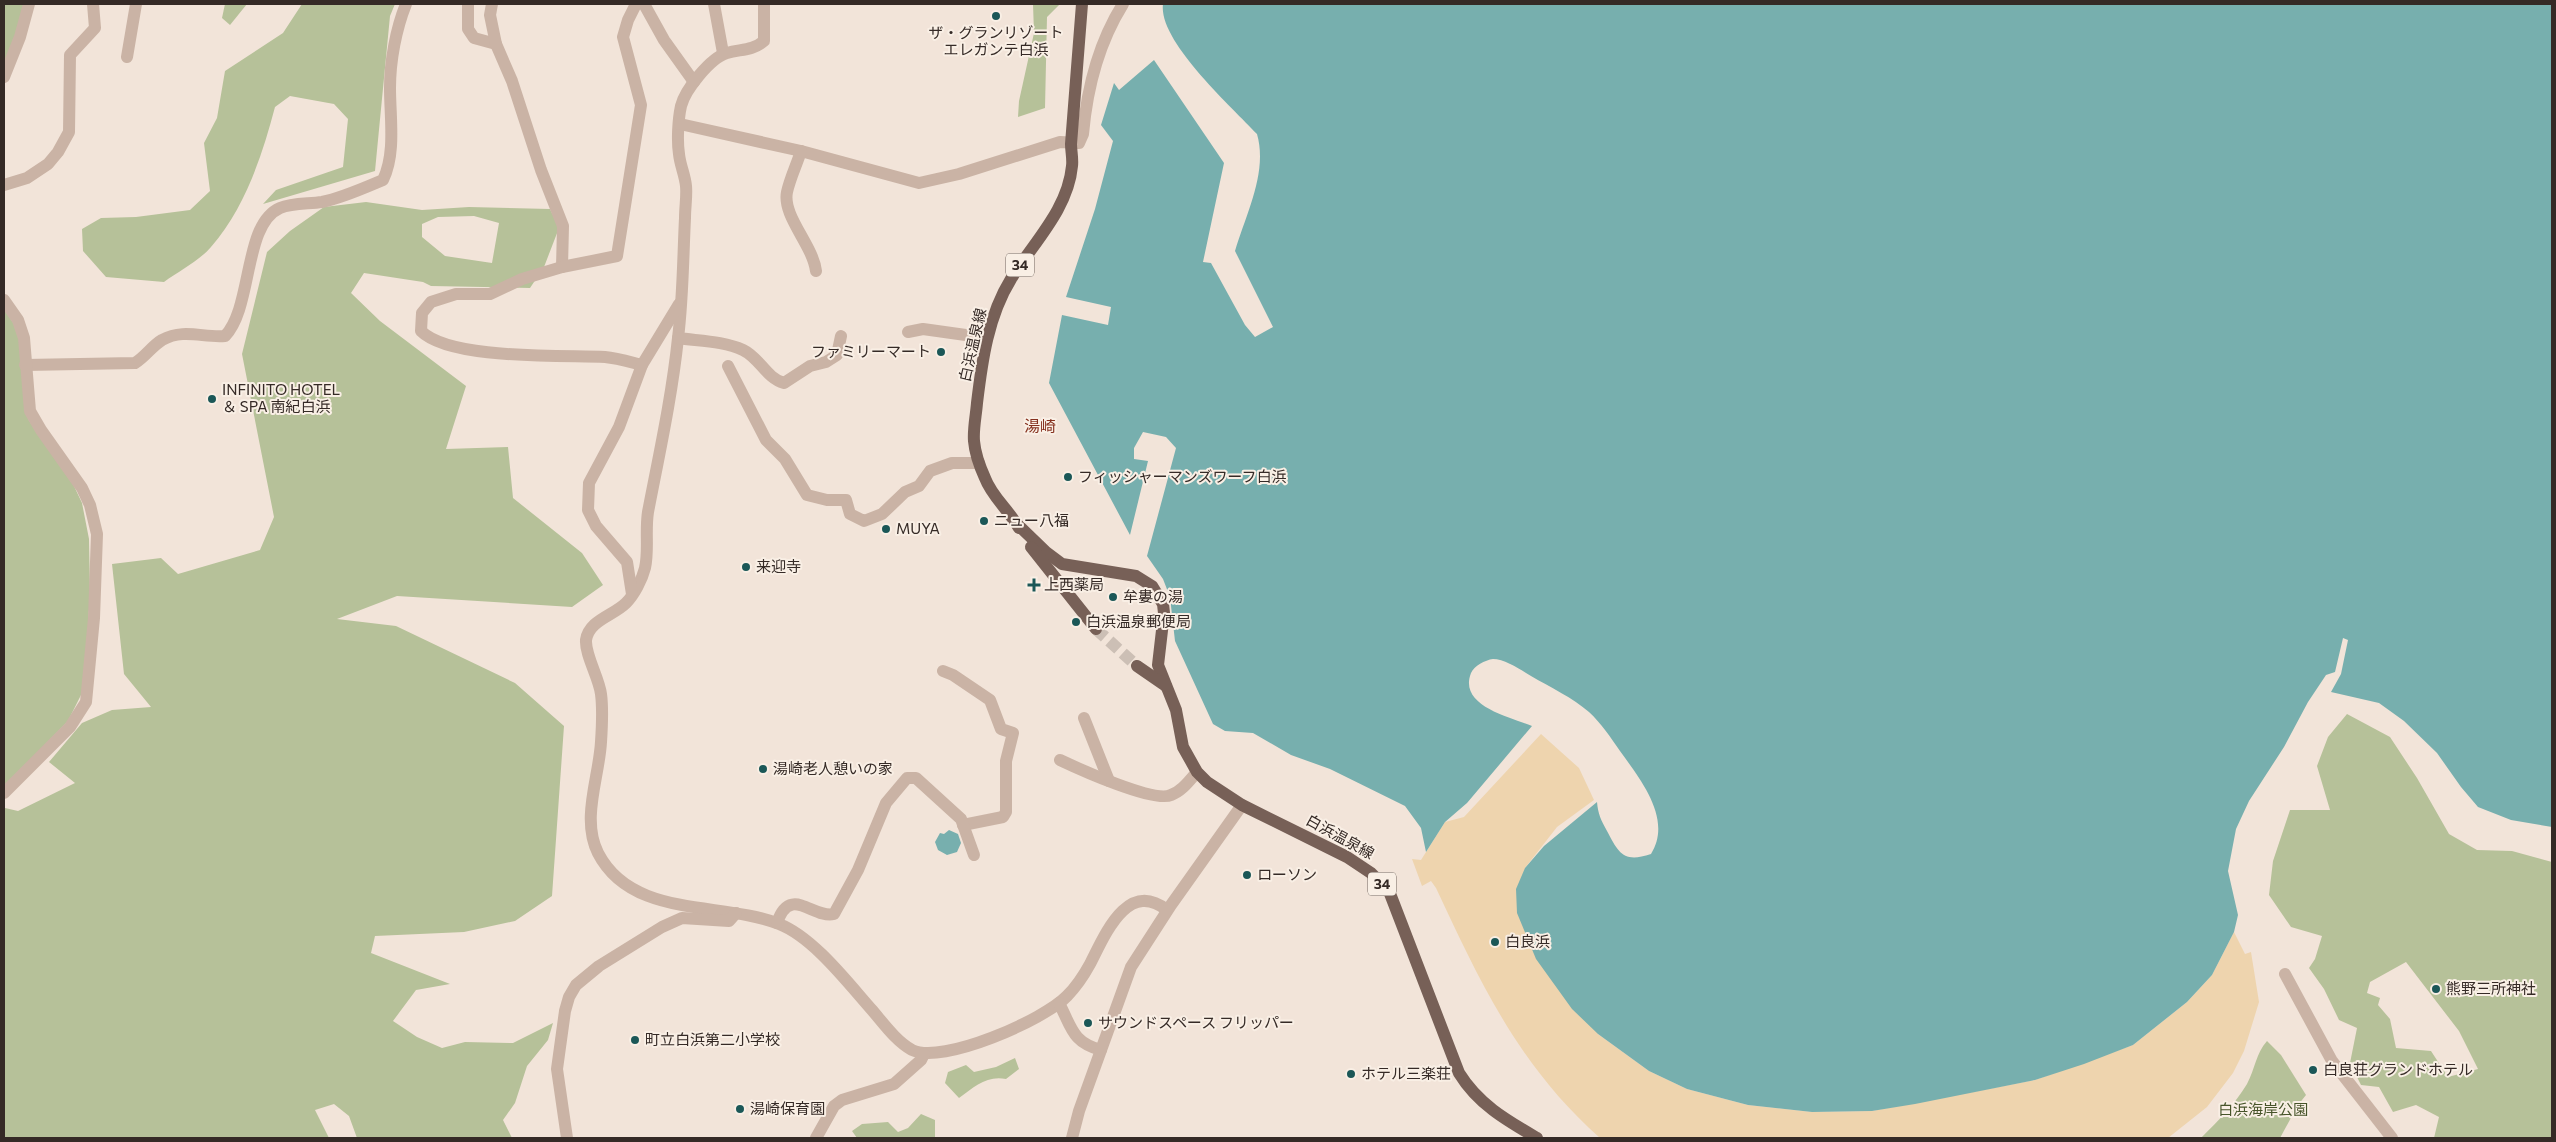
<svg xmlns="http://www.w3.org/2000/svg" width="2556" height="1142" viewBox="0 0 2556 1142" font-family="Commissioner,'Noto Sans JP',sans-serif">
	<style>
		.green { fill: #b6c199; fill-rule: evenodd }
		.sand { fill: #eed4ae }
		.water { fill: #77afae }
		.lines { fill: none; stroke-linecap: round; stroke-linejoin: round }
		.primary-tunnel { stroke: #ccbfb5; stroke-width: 12; stroke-dasharray: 12 6; stroke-linecap: butt }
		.minor { stroke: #cab3a5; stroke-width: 12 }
		.tertiary { stroke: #cab3a5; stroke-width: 12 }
		.primary { stroke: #776057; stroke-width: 12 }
		.poi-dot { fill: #1b5757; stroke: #f9efe5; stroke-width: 2 }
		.labels { text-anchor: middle; stroke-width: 4; stroke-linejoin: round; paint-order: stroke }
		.shield { fill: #f9efe5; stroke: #70655f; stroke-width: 1 }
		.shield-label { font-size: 14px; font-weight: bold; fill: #352a26 }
		.poi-label { font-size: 15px; fill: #352a26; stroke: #f9efe5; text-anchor: start }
		.street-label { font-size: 15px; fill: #352a26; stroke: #f9efe5 }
		.park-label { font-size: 15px; fill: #47542a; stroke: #f9efe5 }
		.neighbourhood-label { font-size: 16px; fill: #85301e; stroke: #f9efe5 }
	</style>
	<rect width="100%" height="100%" fill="#f2e4d9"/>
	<g class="green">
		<path d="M4,4H24L16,35L4,63Z"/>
		<path d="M225,4H247L230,25L222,18Z"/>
		<path d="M302,4H395L390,16L375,171L263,204L276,190L343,167L348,119L334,104L290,96L275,107C262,156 245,208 211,247C199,261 179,271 164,282L106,277L83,251L82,229L101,218L136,217L190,210L210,191L204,143L217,118L225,71L283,33Z"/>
		<path d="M1033,4H1060L1047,17L1045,108L1018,117L1019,101L1034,33Z"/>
		<path d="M366,202L422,210L469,207L550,209L559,228L544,267L530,288L431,286L423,282L364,273L351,293L380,321L466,386L446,449L508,447L513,498L582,553L603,585L572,607L397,596L337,619L396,626L515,683L564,726L552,896L515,921L464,932L375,936L371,953L450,984L416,990L393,1021L417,1037L442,1048L465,1042L513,1043L553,1023L548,1040L527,1066L515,1103L503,1120L512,1138H357L349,1116L334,1104L315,1110L329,1138H4V810L5,808L18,811L75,783L49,762L82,723L112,710L151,707L124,674L112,564L161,558L178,574L260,550L274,517L242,354L267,252L290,231L324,207ZM474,216L499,223L492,263L445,256L422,237V224L438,217Z"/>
		<path d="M4,309L14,324L21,343L28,419L74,486L82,503L89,539L90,592L85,677L82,693L68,721L4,787Z"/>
		<path d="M2347,714L2390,737L2417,778L2449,834L2477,850L2512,851L2552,862V1138H2434L2439,1117L2416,1105L2393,1112L2379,1087L2361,1085L2350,1063L2357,1028L2339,1020L2324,989L2309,968L2315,959L2322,936L2291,927L2269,895L2273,861L2290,810H2330L2317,766L2328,737ZM2406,962L2459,1031L2478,1069L2448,1077L2431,1051L2396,1048L2390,1019L2378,1005L2380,998L2367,993L2370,982Z"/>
		<path d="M2267,1041L2281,1055L2306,1095L2298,1105L2280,1138H2201C2218,1121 2235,1104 2247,1084C2255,1069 2256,1053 2267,1041Z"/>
		<path d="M1015,1058L1019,1069L1006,1079C987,1075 974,1087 959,1098L945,1083L948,1072L966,1065L974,1072L996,1067Z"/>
		<path d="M921,1114L935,1120V1138H857L852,1131L862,1124L888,1122L898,1132L908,1128Z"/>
	</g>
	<path class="sand" d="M1541,734L1579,768L1594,800L1557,827L1525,868L1598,1034L1649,1071L1687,1089L1748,1105L1812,1112L1872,1111L2035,1080L2133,1045L2187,1002L2212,975L2234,932L2245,954L2251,952L2259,1002L2244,1051L2233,1073L2207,1107L2168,1138H1600C1519,1066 1481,984 1436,888L1431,881L1422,886L1412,859L1421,860L1445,822L1464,817Z"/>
	<g class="water">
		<path d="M1163,4H2552V827L2511,820L2478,807L2461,787L2437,753L2404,721L2379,703L2331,692L2341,674L2348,640L2343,638L2335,672L2326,675L2308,702L2284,747L2249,801L2236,829L2228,871L2238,915L2234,932L2212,975L2187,1002L2133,1045L2084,1064L2035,1080L1915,1104L1872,1111L1812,1112L1748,1105L1687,1089L1649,1071L1598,1034L1572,1009L1536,959L1517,913L1516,889L1525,868L1544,846L1597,802C1598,814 1601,820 1607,831C1619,854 1624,863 1651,854C1673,819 1640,779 1620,751C1611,738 1601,723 1589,712C1573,698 1550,687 1531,676C1521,670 1505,659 1493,659C1485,660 1474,666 1471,673C1458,706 1510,717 1532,726L1467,803L1445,822L1426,852L1421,828L1405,806L1330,769L1291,755L1253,733L1225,731L1213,724L1175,641L1170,597L1163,579L1147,556L1176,448L1166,437L1143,432L1134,448V459L1148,461L1130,535L1049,383L1062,315L1108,325L1111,307L1066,297L1095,209L1113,141L1101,125L1114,83L1119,90L1154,60L1224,163L1203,262L1211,263L1245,325L1255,337L1273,327L1235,251C1246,214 1268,172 1257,134C1232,107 1158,41 1163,4Z"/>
		<path d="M949,830L958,834L961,843L957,852L947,855L938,850L935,842L940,833L944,834Z"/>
	</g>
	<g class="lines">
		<path class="primary-tunnel" d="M1096,629L1137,666"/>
		<g class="minor">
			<path d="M468,4V29L474,38L496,44"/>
			<path d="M492,4L490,15L496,44L512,81L541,170L563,226L562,267"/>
			<path d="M636,4L628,20L623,37L641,105L617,256L562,267L522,279L490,294H456L431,302L422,313L421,331C450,360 562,355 605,357C617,358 630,362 642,365"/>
			<path d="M644,4L664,40L694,82"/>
			<path d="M714,4L723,53"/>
			<path d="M764,4V41C752,51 741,49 727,53C710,58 685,90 681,106C678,120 677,141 679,154C680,165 685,175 686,186C687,196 685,207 685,218C683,258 683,298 678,338C672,396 659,455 648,512C645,531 649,551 645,568C642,580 634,595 626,603C613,616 589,620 586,640C585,655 599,678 601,694C603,709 602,727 601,742C599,778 581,819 598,853C632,919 721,901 779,924C813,937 848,983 872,1010C884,1024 896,1041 912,1050C942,1065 1044,1020 1067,996C1076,987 1084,975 1090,964C1105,935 1127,879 1167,910"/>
			<path d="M127,57L136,4"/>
			<path d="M680,124L801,151L919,183L959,174L1060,142L1079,143L1083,134C1087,88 1098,44 1123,4"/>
			<path d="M801,151C797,164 790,178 787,192C782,216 813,245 816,271"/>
			<path d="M4,185L27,178L48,164L58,152L69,132L70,55L95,28L93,4"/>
			<path d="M908,332L923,329L987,338"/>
			<path d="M678,338C699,341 724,341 743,350C760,358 766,378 784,383L810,366L826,362L837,355L841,336"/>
			<path d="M25,365L135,363C145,357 152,346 162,340C184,328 203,338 225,336C253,307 243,224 280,208C292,203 308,204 322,202C342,198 364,188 383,180C396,153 390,118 390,88C390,61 396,29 406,4"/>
			<path d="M728,366L766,440L785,459L807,495L827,500H846L850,514L864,521L882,514L905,492L919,486L930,471L952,463H979"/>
			<path d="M632,594L627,562L596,526L588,510L589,483L619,427L642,365L679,304"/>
			<path d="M943,671L953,675L990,700L1001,729L1013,733L1006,761V812L1003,817L963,825"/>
			<path d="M1084,718L1109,781"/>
			<path d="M1060,760C1079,769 1154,803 1171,795C1182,791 1189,781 1197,772"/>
			<path d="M777,923C790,884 813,919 834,914L858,870L886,803L907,778H916L961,819L974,855"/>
			<path d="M2285,974L2332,1061L2392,1138"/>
			<path d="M1059,1003C1072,1028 1072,1042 1101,1050"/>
			<path d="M567,1138L557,1069L565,1011L569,997L576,985L599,966L662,927L682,918L729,921L736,913"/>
			<path d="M816,1138L834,1106L842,1100L894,1084L921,1060L924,1054"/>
		</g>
		<g class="tertiary">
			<path d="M4,77L20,37L29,4"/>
			<path d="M4,300L18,320L24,338L30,411L41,430L82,488L90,505L97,534L94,618L86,702L70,727L4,793"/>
			<path d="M1072,1138L1079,1111L1131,967L1171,905L1242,805"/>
		</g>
		<g class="primary">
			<path d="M1015,522L1046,552L1062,564L1136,576L1152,586L1163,604L1164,613L1158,665L1176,710L1183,747L1197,772L1207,782L1242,805L1347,857L1371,873L1389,891L1459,1073C1478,1104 1506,1120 1537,1138"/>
			<path d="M1019,528C1009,510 992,497 985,478C980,467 975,453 974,441C973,429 976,416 977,403C982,361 988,316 1011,279C1032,244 1068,210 1072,166C1073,159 1071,151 1071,144L1082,4"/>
			<path d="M1031,547L1096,629"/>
			<path d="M1137,666L1166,686"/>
		</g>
	</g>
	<g class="poi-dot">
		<circle cx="996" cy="16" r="5"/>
		<circle cx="941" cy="352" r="5"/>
		<circle cx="212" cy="399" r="5"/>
		<circle cx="1068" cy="477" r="5"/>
		<circle cx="984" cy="521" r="5"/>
		<circle cx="886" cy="529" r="5"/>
		<circle cx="746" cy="567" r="5"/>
		<path d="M1031.5 577.5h5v5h5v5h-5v5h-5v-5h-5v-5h5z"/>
		<circle cx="1113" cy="597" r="5"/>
		<circle cx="1076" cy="622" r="5"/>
		<circle cx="763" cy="769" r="5"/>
		<circle cx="1247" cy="875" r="5"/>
		<circle cx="1495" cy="942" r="5"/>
		<circle cx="2436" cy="989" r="5"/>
		<circle cx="1088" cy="1023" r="5"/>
		<circle cx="635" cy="1040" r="5"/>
		<circle cx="2313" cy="1070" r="5"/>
		<circle cx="1351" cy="1074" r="5"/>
		<circle cx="740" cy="1109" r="5"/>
	</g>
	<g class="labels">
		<g class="shield">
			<rect x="1006" y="253.5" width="28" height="23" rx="4"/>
			<rect x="1368" y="872.5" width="28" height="23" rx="4"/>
		</g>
		<g class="shield-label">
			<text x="1020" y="270">34</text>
			<text x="1382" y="889">34</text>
		</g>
		<g class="poi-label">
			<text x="996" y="38" text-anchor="middle">ザ・グランリゾート<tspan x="996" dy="17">エレガンテ白浜</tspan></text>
			<text x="931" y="357" text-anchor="end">ファミリーマート</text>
			<text x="222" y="395">INFINITO HOTEL<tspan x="222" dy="17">＆ SPA 南紀白浜</tspan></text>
			<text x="1078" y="482">フィッシャーマンズワーフ白浜</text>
			<text x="994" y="526">ニュー八福</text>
			<text x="896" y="534">MUYA</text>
			<text x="756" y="572">来迎寺</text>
			<text x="1044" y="590">上西薬局</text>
			<text x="1123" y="602">牟婁の湯</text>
			<text x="1086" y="627">白浜温泉郵便局</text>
			<text x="773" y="774">湯崎老人憩いの家</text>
			<text x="1257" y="880">ローソン</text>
			<text x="1505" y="947">白良浜</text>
			<text x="2446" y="994">熊野三所神社</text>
			<text x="1098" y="1028">サウンドスペース フリッパー</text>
			<text x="645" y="1045">町立白浜第二小学校</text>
			<text x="2323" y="1075">白良荘グランドホテル</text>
			<text x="1361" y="1079">ホテル三楽荘</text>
			<text x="750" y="1114">湯崎保育園</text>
		</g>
		<g class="street-label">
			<text transform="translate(973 345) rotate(-77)" y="5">白浜温泉線</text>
			<text transform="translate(1340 837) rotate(29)" y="5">白浜温泉線</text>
		</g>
		<g class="park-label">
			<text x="2263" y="1115">白浜海岸公園</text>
		</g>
		<g class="neighbourhood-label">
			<text x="1040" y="432">湯崎</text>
		</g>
	</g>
	<rect width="2556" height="1142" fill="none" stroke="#352a26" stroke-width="10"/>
</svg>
